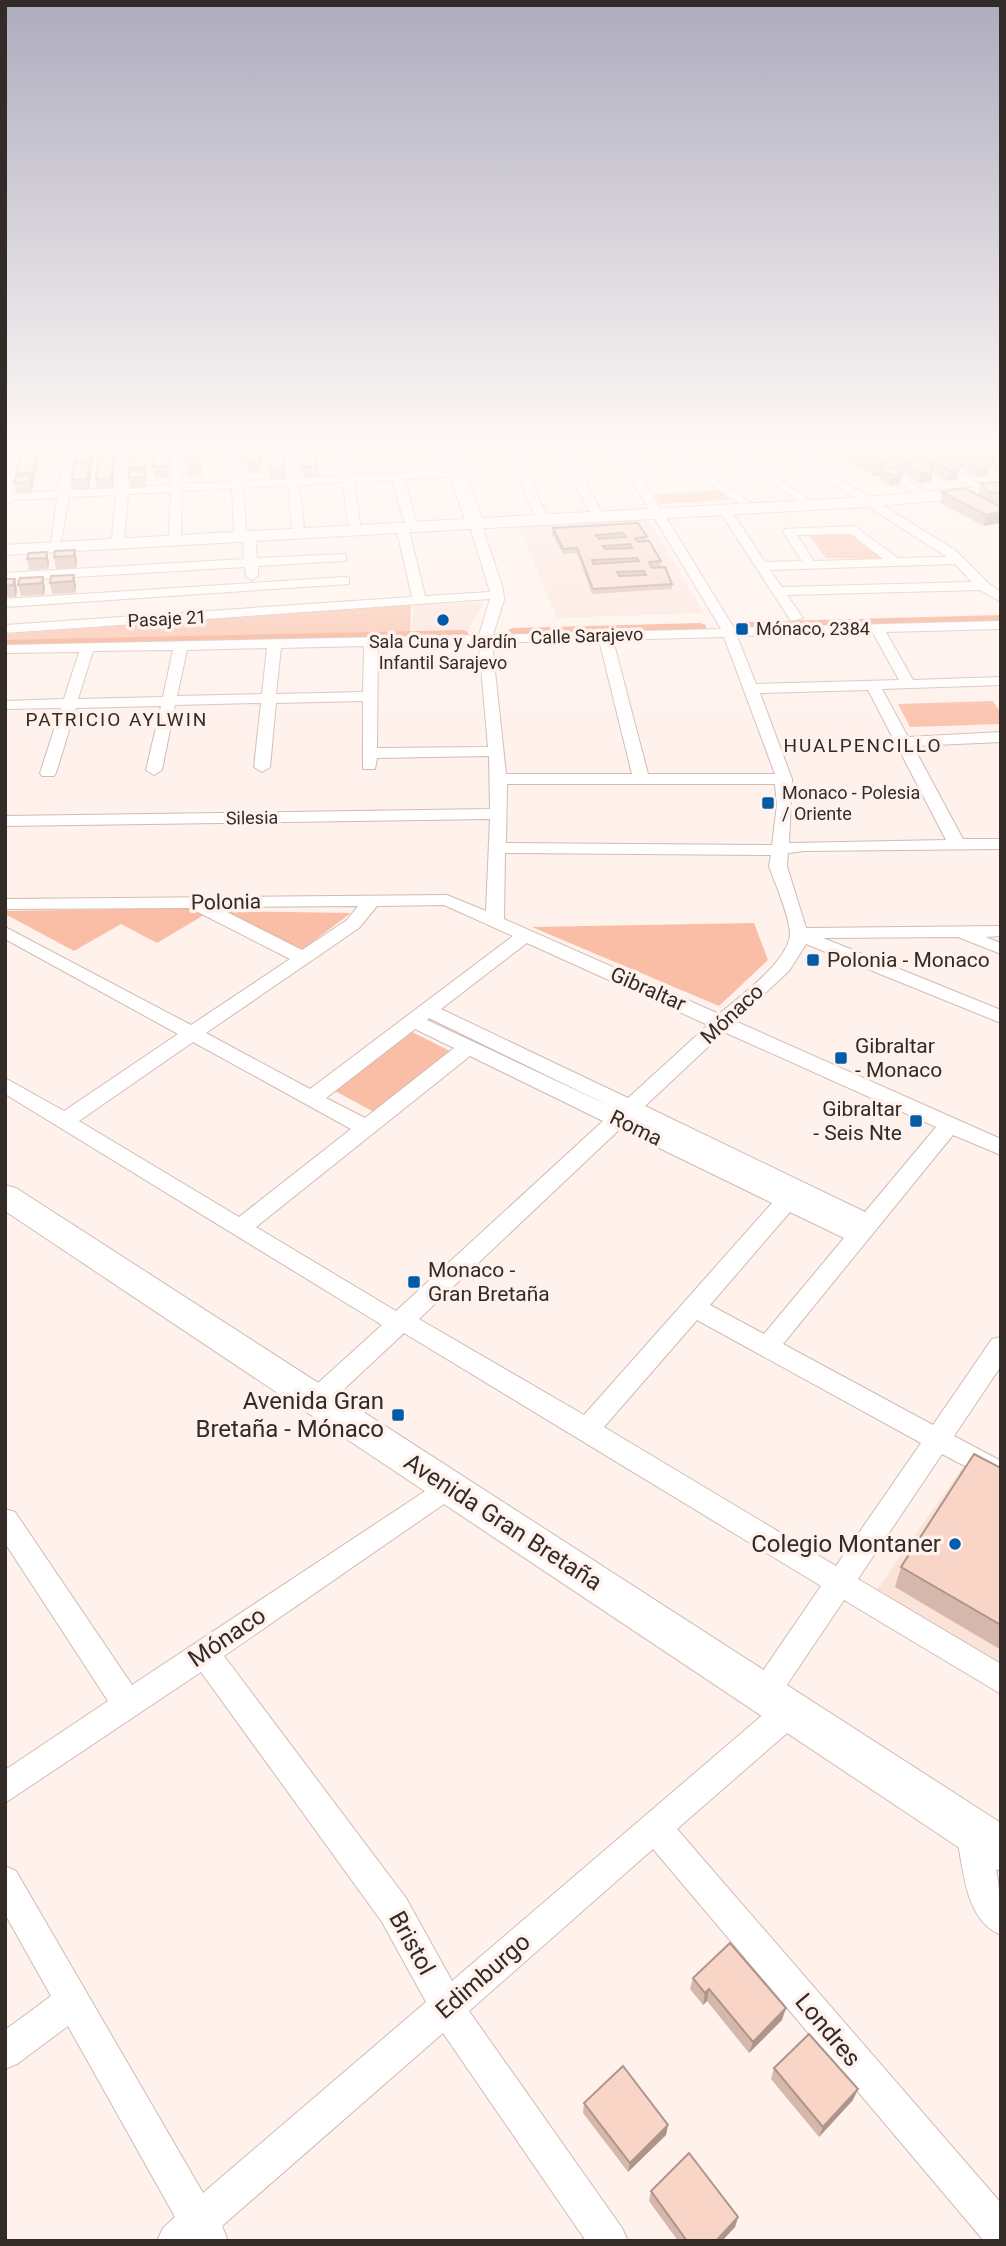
<svg xmlns="http://www.w3.org/2000/svg" width="1006" height="2246" viewBox="0 0 1006 2246" font-family="Roboto,sans-serif">
	<style>
		.built { fill: #fce3da }
		.green { fill: #fabea6 }
		.lines { fill: none; stroke-linecap: round; stroke-linejoin: round }
		.canal { fill: #f5a07f; fill-rule: evenodd }
		.street-casing { stroke: #d1bbb3; stroke-width: 2 }
		.secondary-casing { stroke: #d1bbb3; stroke-width: 2 }
		.street { fill: #fff; fill-rule: evenodd }
		.secondary { fill: #fff; fill-rule: evenodd }
		.wall { fill: #d6b7ab; fill-rule: evenodd }
		.shaded-wall { fill: #ae958b }
		.building { fill: #f9d5c7; stroke: #ae958b; stroke-width: 2; fill-rule: evenodd }
		.poi-dot { fill: #005ba9; stroke: #fff1ec; stroke-width: 2.5 }
		.labels { text-anchor: middle; stroke-width: 7; stroke-linejoin: round; paint-order: stroke }
		.far-street-label { font-size: 18px; fill: #332b27; stroke: #fff1ec }
		.far-poi-label { font-size: 18px; fill: #332b27; stroke: #fff1ec; text-anchor: start }
		.far-neighbourhood-label { font-size: 19px; letter-spacing: 2px; fill: #332b27; stroke: #fff1ec }
		.street-label { font-size: 21px; fill: #332b27; stroke: #fff1ec }
		.poi-label { font-size: 21px; fill: #332b27; stroke: #fff1ec; text-anchor: start }
		.near-poi-label { font-size: 24px; fill: #332b27; stroke: #fff1ec; text-anchor: end }
		.near-street-label { font-size: 24px; fill: #332b27; stroke: #fff1ec }
	</style>
	<rect width="100%" height="100%" fill="#fff1ec"/>
	<g class="built">
		<path d="M647,518L704,613L557,618L517,523Z"/>
		<path d="M484,602L466,635H412L413,605Z"/>
		<path d="M962,1468L1001,1489V1675L871,1598Z"/>
	</g>
	<g class="green">
		<path d="M720,490L728,496L727,500L661,504L655,494Z"/>
		<path d="M844,529L891,559L826,558L807,533Z"/>
		<path d="M411,605L410,637L5,647V634Z"/>
		<path d="M993,701L1001,713V724L910,727L898,704Z"/>
		<path d="M191,908L204,915L157,943L121,924L74,951L5,914V911Z"/>
		<path d="M214,911L351,913L303,949Z"/>
		<path d="M754,923L768,960L719,1006L532,927Z"/>
		<path d="M412,1032L450,1051L374,1112L335,1091Z"/>
	</g>
	<g class="lines">
		<g class="canal">
			<path d="M1001,615V625L747,632L739,627L747,622Z"/>
			<path d="M700,623L706,625V631L512,638L504,633L512,628Z"/>
			<path d="M462,630L468,632V638L5,650V640Z"/>
		</g>
		<defs>
			<g id="street">
				<path d="M10,447H58L53,450L23,452L13,493L58,491L67,447H77L70,490L117,488L121,447H131L128,487L171,485L173,447H183L182,484L231,482L230,447H240L243,481L287,479L285,447H295L299,478L342,476L339,447H349L353,475L456,470L462,473L456,476L404,479L416,521L410,525L404,521L392,480L354,482L360,524L354,528L348,524L343,482L299,485L304,527L298,531L292,527L288,485L243,488L246,529L255,536L257,558L346,554V560L342,561L258,566V576L252,580L246,576L245,567L5,581V573L244,559L243,538L234,531L232,488L182,491L181,534L175,538L169,534L171,492L128,494L124,538L118,542L112,538L116,495L69,497L61,541L51,544L57,498L12,500L5,506Z"/>
				<path d="M505,447H515L546,514L544,517L534,514Z"/>
				<path d="M557,447H567L601,511L599,514L589,511Z"/>
				<path d="M612,447L672,450L750,502L740,504L665,455L627,454L734,628L1001,621V629L886,632L913,680L1001,677V685L882,689L908,737L1001,732V742L913,746L963,839H1001V849L804,851L788,853L787,866L806,928L1001,926V936L985,937L1001,943V954L958,937L823,938L1001,1010V1023L806,944L789,971L735,1021L1001,1139V1155L953,1135L783,1344L933,1425L992,1339L1001,1337V1366L954,1436L1001,1461V1485L942,1454L858,1579L1001,1664V1694L844,1600L774,1704L764,1708L754,1704L749,1694L754,1684L821,1586L404,1333L325,1407L316,1410L307,1407L303,1400L307,1393L382,1325L5,1094V1078L64,1111L178,1034L5,939V927L191,1025L290,959L190,908L5,909V899L447,895L486,911L490,819L5,826V816L490,809L489,756L377,758L375,769H363V701L276,703L270,767L262,772L254,767L261,703L175,705L162,770L154,775L146,770L161,706L76,708L56,773L54,776H42L40,773L61,708L5,709V701L64,699L79,652L5,653V645L479,635L490,599L5,633V625L412,597L396,527L402,523L408,527L425,596L490,592L469,523L475,519L481,523L503,589L504,600L493,635L721,629ZM873,633L899,680L756,684L737,636ZM724,637L775,774H648L613,640ZM599,640L632,774H506L492,643ZM463,644H479L488,747L377,748L378,646ZM364,646L363,692L276,694L281,648ZM267,648L262,694L177,696L187,650ZM173,650L163,697L78,699L93,651ZM868,690L946,840L789,843L792,779L760,693ZM507,784H775L777,805L772,845L506,843ZM505,853L771,855L769,866C775,883 790,917 790,934C789,961 739,997 719,1014L504,919ZM444,905L513,936L310,1089L206,1033L359,928L377,906ZM358,906L347,920L302,950L217,907ZM527,943L708,1025L628,1098L441,1009ZM429,1018L616,1109L427,1020ZM415,1029L454,1048L365,1118L326,1098ZM724,1032L936,1127L865,1212L645,1106ZM193,1042L351,1129L239,1217L79,1121ZM470,1056L603,1121L396,1311L256,1227ZM620,1129L772,1203L584,1415L419,1319ZM790,1212L844,1238L764,1334L710,1305ZM697,1320L921,1443L836,1566L604,1427Z"/>
				<path d="M717,447H729L809,499L799,501Z"/>
				<path d="M775,447H788L955,550L988,583L1001,592V602L980,590L787,595L803,618L791,621L718,509L720,506H728L765,562L802,561L783,532L785,529L854,526L898,558L947,557ZM851,534L883,559L814,561L797,535ZM955,564L972,582L782,587L770,570Z"/>
				<path d="M838,447H851L926,491L916,493Z"/>
				<path d="M899,447H912L984,486L974,488Z"/>
				<path d="M344,577L349,578V584L5,607V599Z"/>
				<path d="M448,1476L457,1479L461,1487L457,1495L224,1656L406,1898L452,1981L779,1701L790,1697L801,1701L805,1711L801,1721L677,1829L1001,2203V2241H984L653,1849L469,2011L622,2228L628,2241H586L443,2033L222,2226L228,2241H157L163,2228L175,2217L68,2026L17,2064L5,2069V2030L51,1996L5,1914V1866L16,1871L203,2193L426,2002L382,1922L201,1672L5,1803V1770L108,1701L5,1543V1509L15,1512L132,1685Z"/>
				<path d="M972,1818L983,1823C998,1859 1001,1896 1001,1935C964,1920 964,1868 956,1834L961,1823Z"/>
			</g>
			<g id="secondary">
				<path d="M439,447H455L482,518L866,497L1001,485V495L866,507L5,555V545L465,519Z"/>
				<path d="M5,1185L16,1188L1001,1823V1871L985,1865L5,1211Z"/>
			</g>
		</defs>
		<use href="#street" class="street-casing"/>
		<use href="#secondary" class="secondary-casing"/>
		<use href="#street" class="street"/>
		<use href="#secondary" class="secondary"/>
	</g>
	<g class="wall">
		<path d="M23,447H40L41,451L32,493L17,494L14,483Z"/>
		<path d="M114,447L116,456L113,488L97,489L96,479L98,454Z"/>
		<path d="M154,447H170L169,477L155,478L153,467Z"/>
		<path d="M187,447H202V452L187,453Z"/>
		<path d="M245,447L260,449L262,473H248Z"/>
		<path d="M268,447H283L286,479L271,480Z"/>
		<path d="M823,447H854L853,450L869,455V459L886,464L885,468L902,474L900,484L890,486L879,480V475L873,476L863,470V466L857,467L847,461L848,457L842,458L832,452L833,449H827Z"/>
		<path d="M859,447H978V449L989,450L990,447L984,448L982,447H1001V457L996,454L995,458L1001,457V475L989,469L990,465H988L987,476L977,478L964,472L965,467L959,468L948,462V458L941,459L940,462L957,479L946,481L933,473V470H932L933,471L931,481L920,483L907,475V472L903,473L892,467L893,463L886,464L875,457V454L871,455L859,448ZM930,449V453L923,454L924,450Z"/>
		<path d="M301,451L318,467L319,477L304,478Z"/>
		<path d="M94,457L89,490H73L72,480L75,463Z"/>
		<path d="M201,459L202,476L187,477L186,466Z"/>
		<path d="M145,460L147,471L145,488L130,489L129,478L130,468Z"/>
		<path d="M1001,482V523L984,526L940,503L942,492L978,495L980,483Z"/>
		<path d="M638,523L647,537V541L661,561L660,567L652,568L672,584V589L592,594L577,553L563,554L552,534L553,528Z"/>
		<path d="M75,550L77,561L76,568L56,569L54,557Z"/>
		<path d="M47,552L49,563L48,569L29,570L27,559Z"/>
		<path d="M74,575L76,586L75,593L52,594L50,583Z"/>
		<path d="M43,577L45,588L44,595L21,596L18,585Z"/>
		<path d="M5,579H15L17,590L16,597H5Z"/>
		<path d="M1001,1468V1650L895,1587L901,1567Z"/>
		<path d="M693,1978L782,2020L749,2053L707,2001L703,2005L690,1989Z"/>
		<path d="M774,2068L853,2100L819,2137L771,2079Z"/>
		<path d="M584,2103L668,2125L666,2135L628,2172L583,2113Z"/>
		<path d="M651,2191L738,2217L735,2227L722,2241H678L649,2201Z"/>
	</g>
	<g class="shaded-wall">
		<path d="M5,447H6L8,455L5,466Z"/>
		<path d="M37,447H40L41,451L33,484L31,473Z"/>
		<path d="M92,447L94,457L91,473L89,462Z"/>
		<path d="M114,447L116,456L113,488L111,478Z"/>
		<path d="M168,447H170L169,477L168,467Z"/>
		<path d="M854,447L853,453L849,451L848,457L842,458L844,448Z"/>
		<path d="M872,447H882H876L875,454L871,455Z"/>
		<path d="M897,447H902L901,453H898L897,458L894,456L893,463L886,464L888,454L896,452Z"/>
		<path d="M924,447H931L930,449L924,450Z"/>
		<path d="M950,447H955L954,448L953,454L949,452L948,458L942,459L944,449Z"/>
		<path d="M968,447H978L977,451L974,450L973,456L971,457L969,463L966,461L965,467L959,468L961,458L966,457Z"/>
		<path d="M924,450L923,456L919,454L918,461H915L914,468L908,465L907,472L903,473L904,463L912,461L914,452Z"/>
		<path d="M996,454L994,460L992,459L990,465L984,466L986,456Z"/>
		<path d="M869,455L868,462L864,460L863,466L857,467L859,457Z"/>
		<path d="M941,459L939,466L934,463L933,470L929,471L930,460Z"/>
		<path d="M145,460L147,471L146,478L145,468Z"/>
		<path d="M89,464L91,475L89,490L87,479Z"/>
		<path d="M886,464L884,471L880,469L879,475L873,476L875,466Z"/>
		<path d="M989,466L987,476L977,478L979,468Z"/>
		<path d="M959,469L957,479L946,481L948,470Z"/>
		<path d="M933,471L931,481L920,483L922,473Z"/>
		<path d="M902,474L900,484L890,486L891,475Z"/>
		<path d="M31,475L33,486L32,493L30,482Z"/>
		<path d="M1001,512V523L984,526L986,515Z"/>
		<path d="M75,550L77,561L76,568L74,556Z"/>
		<path d="M47,552L49,563L48,569L46,558Z"/>
		<path d="M74,575L76,586L75,593L73,581Z"/>
		<path d="M43,577L45,588L44,595L42,583Z"/>
		<path d="M15,579L17,590L16,597L13,585Z"/>
		<path d="M709,1989L707,2001L703,2005L705,1993Z"/>
		<path d="M786,2008L782,2020L749,2053L753,2042Z"/>
		<path d="M858,2089L853,2100L819,2137L823,2127Z"/>
		<path d="M668,2125L666,2135L628,2172L630,2163Z"/>
		<path d="M738,2217L735,2227L722,2241H716Z"/>
	</g>
	<g class="building">
		<path d="M23,447H37L31,473L16,474Z"/>
		<path d="M92,447L89,462L75,463L77,448Z"/>
		<path d="M99,447H114L113,453L98,454Z"/>
		<path d="M154,447H168V450L153,451Z"/>
		<path d="M245,447H260L261,462L246,463Z"/>
		<path d="M268,447H283L285,468L270,469Z"/>
		<path d="M876,447H889L898,452L888,454Z"/>
		<path d="M905,447H919L924,450L914,452Z"/>
		<path d="M940,447H954L944,449Z"/>
		<path d="M984,448L996,454L986,456L974,450Z"/>
		<path d="M859,449L869,455L859,457L849,451Z"/>
		<path d="M960,450L971,456L961,458L949,452Z"/>
		<path d="M301,451L316,452L318,467H303Z"/>
		<path d="M169,452L168,467H153L154,453Z"/>
		<path d="M930,453L941,459L930,460L919,454Z"/>
		<path d="M114,455L111,478L96,479L99,456Z"/>
		<path d="M904,455L915,461L904,463L894,456Z"/>
		<path d="M1001,457V463L992,459Z"/>
		<path d="M875,458L886,464L875,466L864,460Z"/>
		<path d="M186,459H201L200,466H186Z"/>
		<path d="M977,459L989,466L979,468L966,461Z"/>
		<path d="M145,460V468H130V461Z"/>
		<path d="M945,461L959,469L948,470L934,463Z"/>
		<path d="M919,463L933,471L922,473L908,465Z"/>
		<path d="M89,464L87,479L72,480L74,465Z"/>
		<path d="M891,467L902,474L891,475L880,469Z"/>
		<path d="M144,469V477L129,478V470Z"/>
		<path d="M31,475L30,482L14,483L16,476Z"/>
		<path d="M1001,482V492L990,493L980,483Z"/>
		<path d="M964,488L1001,507V512L986,515L942,492Z"/>
		<path d="M638,523L647,537L635,538L638,542L649,541L661,561L649,562L652,568L665,567L672,584L593,589L577,548L563,549L553,528ZM623,533L626,537L599,539L596,535ZM630,544L632,548L605,549L603,546ZM637,558L639,561L593,564L592,560ZM644,571L646,575L619,576L617,572Z"/>
		<path d="M75,550L74,556L54,557L55,551Z"/>
		<path d="M47,552L46,558L27,559L29,553Z"/>
		<path d="M74,575L73,581L50,583L51,576Z"/>
		<path d="M43,577L42,583L18,585L20,578Z"/>
		<path d="M5,579H15L13,585L5,586Z"/>
		<path d="M974,1454L1001,1468V1625L901,1567Z"/>
		<path d="M730,1943L786,2008L753,2042L709,1989L705,1993L693,1978Z"/>
		<path d="M809,2034L858,2089L823,2127L774,2068Z"/>
		<path d="M623,2066L668,2125L630,2163L584,2103Z"/>
		<path d="M689,2153L738,2217L716,2241H687L651,2191Z"/>
	</g>
	<linearGradient id="sky" x2="0" y2="1"><stop stop-color="#adacbe"/><stop offset="0.59" stop-color="#fff9f6"/><stop offset="1" stop-color="#fff9f6" stop-opacity="0"/></linearGradient>
	<rect width="1006" height="761" fill="url(#sky)"/>
	<g class="poi-dot">
		<circle cx="443" cy="620" r="7"/>
		<rect x="735" y="622" width="14" height="14" rx="3.5"/>
		<rect x="761" y="796" width="14" height="14" rx="3.5"/>
		<rect x="806" y="953" width="14" height="14" rx="3.5"/>
		<rect x="834" y="1051" width="14" height="14" rx="3.5"/>
		<rect x="909" y="1114" width="14" height="14" rx="3.5"/>
		<rect x="407" y="1275" width="14" height="14" rx="3.5"/>
		<rect x="391" y="1408" width="14" height="14" rx="3.5"/>
		<circle cx="955" cy="1544" r="7"/>
	</g>
	<g class="labels">
		<g class="far-street-label">
			<text transform="translate(167 619) rotate(-3)" y="6">Pasaje 21</text>
			<text transform="translate(587 636) rotate(-2)" y="6">Calle Sarajevo</text>
			<text transform="translate(252 818) rotate(-1)" y="6">Silesia</text>
		</g>
		<g class="far-poi-label">
			<text x="756" y="635">Mónaco, 2384</text>
			<text x="443" y="648" text-anchor="middle">Sala Cuna y Jardín<tspan x="443" dy="21">Infantil Sarajevo</tspan></text>
			<text x="782" y="799">Monaco - Polesia<tspan x="782" dy="21">/ Oriente</tspan></text>
		</g>
		<g class="far-neighbourhood-label">
			<text x="117" y="726">PATRICIO AYLWIN</text>
			<text x="863" y="752">HUALPENCILLO</text>
		</g>
		<g class="street-label">
			<text transform="translate(226 902) rotate(-1)" y="7">Polonia</text>
			<text transform="translate(648 989) rotate(24)" y="7">Gibraltar</text>
			<text transform="translate(732 1014) rotate(-43)" y="7">Mónaco</text>
			<text transform="translate(636 1128) rotate(26)" y="7">Roma</text>
		</g>
		<g class="poi-label">
			<text x="827" y="967">Polonia - Monaco</text>
			<text x="855" y="1053">Gibraltar<tspan x="855" dy="24">- Monaco</tspan></text>
			<text x="902" y="1116" text-anchor="end">Gibraltar<tspan x="902" dy="24">- Seis Nte</tspan></text>
			<text x="428" y="1277">Monaco -<tspan x="428" dy="24">Gran Bretaña</tspan></text>
		</g>
		<g class="near-poi-label">
			<text x="384" y="1409">Avenida Gran<tspan x="384" dy="28">Bretaña - Mónaco</tspan></text>
			<text x="941" y="1552">Colegio Montaner</text>
		</g>
		<g class="near-street-label">
			<text transform="translate(503 1522) rotate(33)" y="8">Avenida Gran Bretaña</text>
			<text transform="translate(227 1637) rotate(-34)" y="8">Mónaco</text>
			<text transform="translate(412 1943) rotate(61)" y="8">Bristol</text>
			<text transform="translate(483 1976) rotate(-41)" y="8">Edimburgo</text>
			<text transform="translate(828 2030) rotate(50)" y="8">Londres</text>
		</g>
	</g>
	<rect width="1006" height="2246" fill="none" stroke="#332b27" stroke-width="14"/>
</svg>
